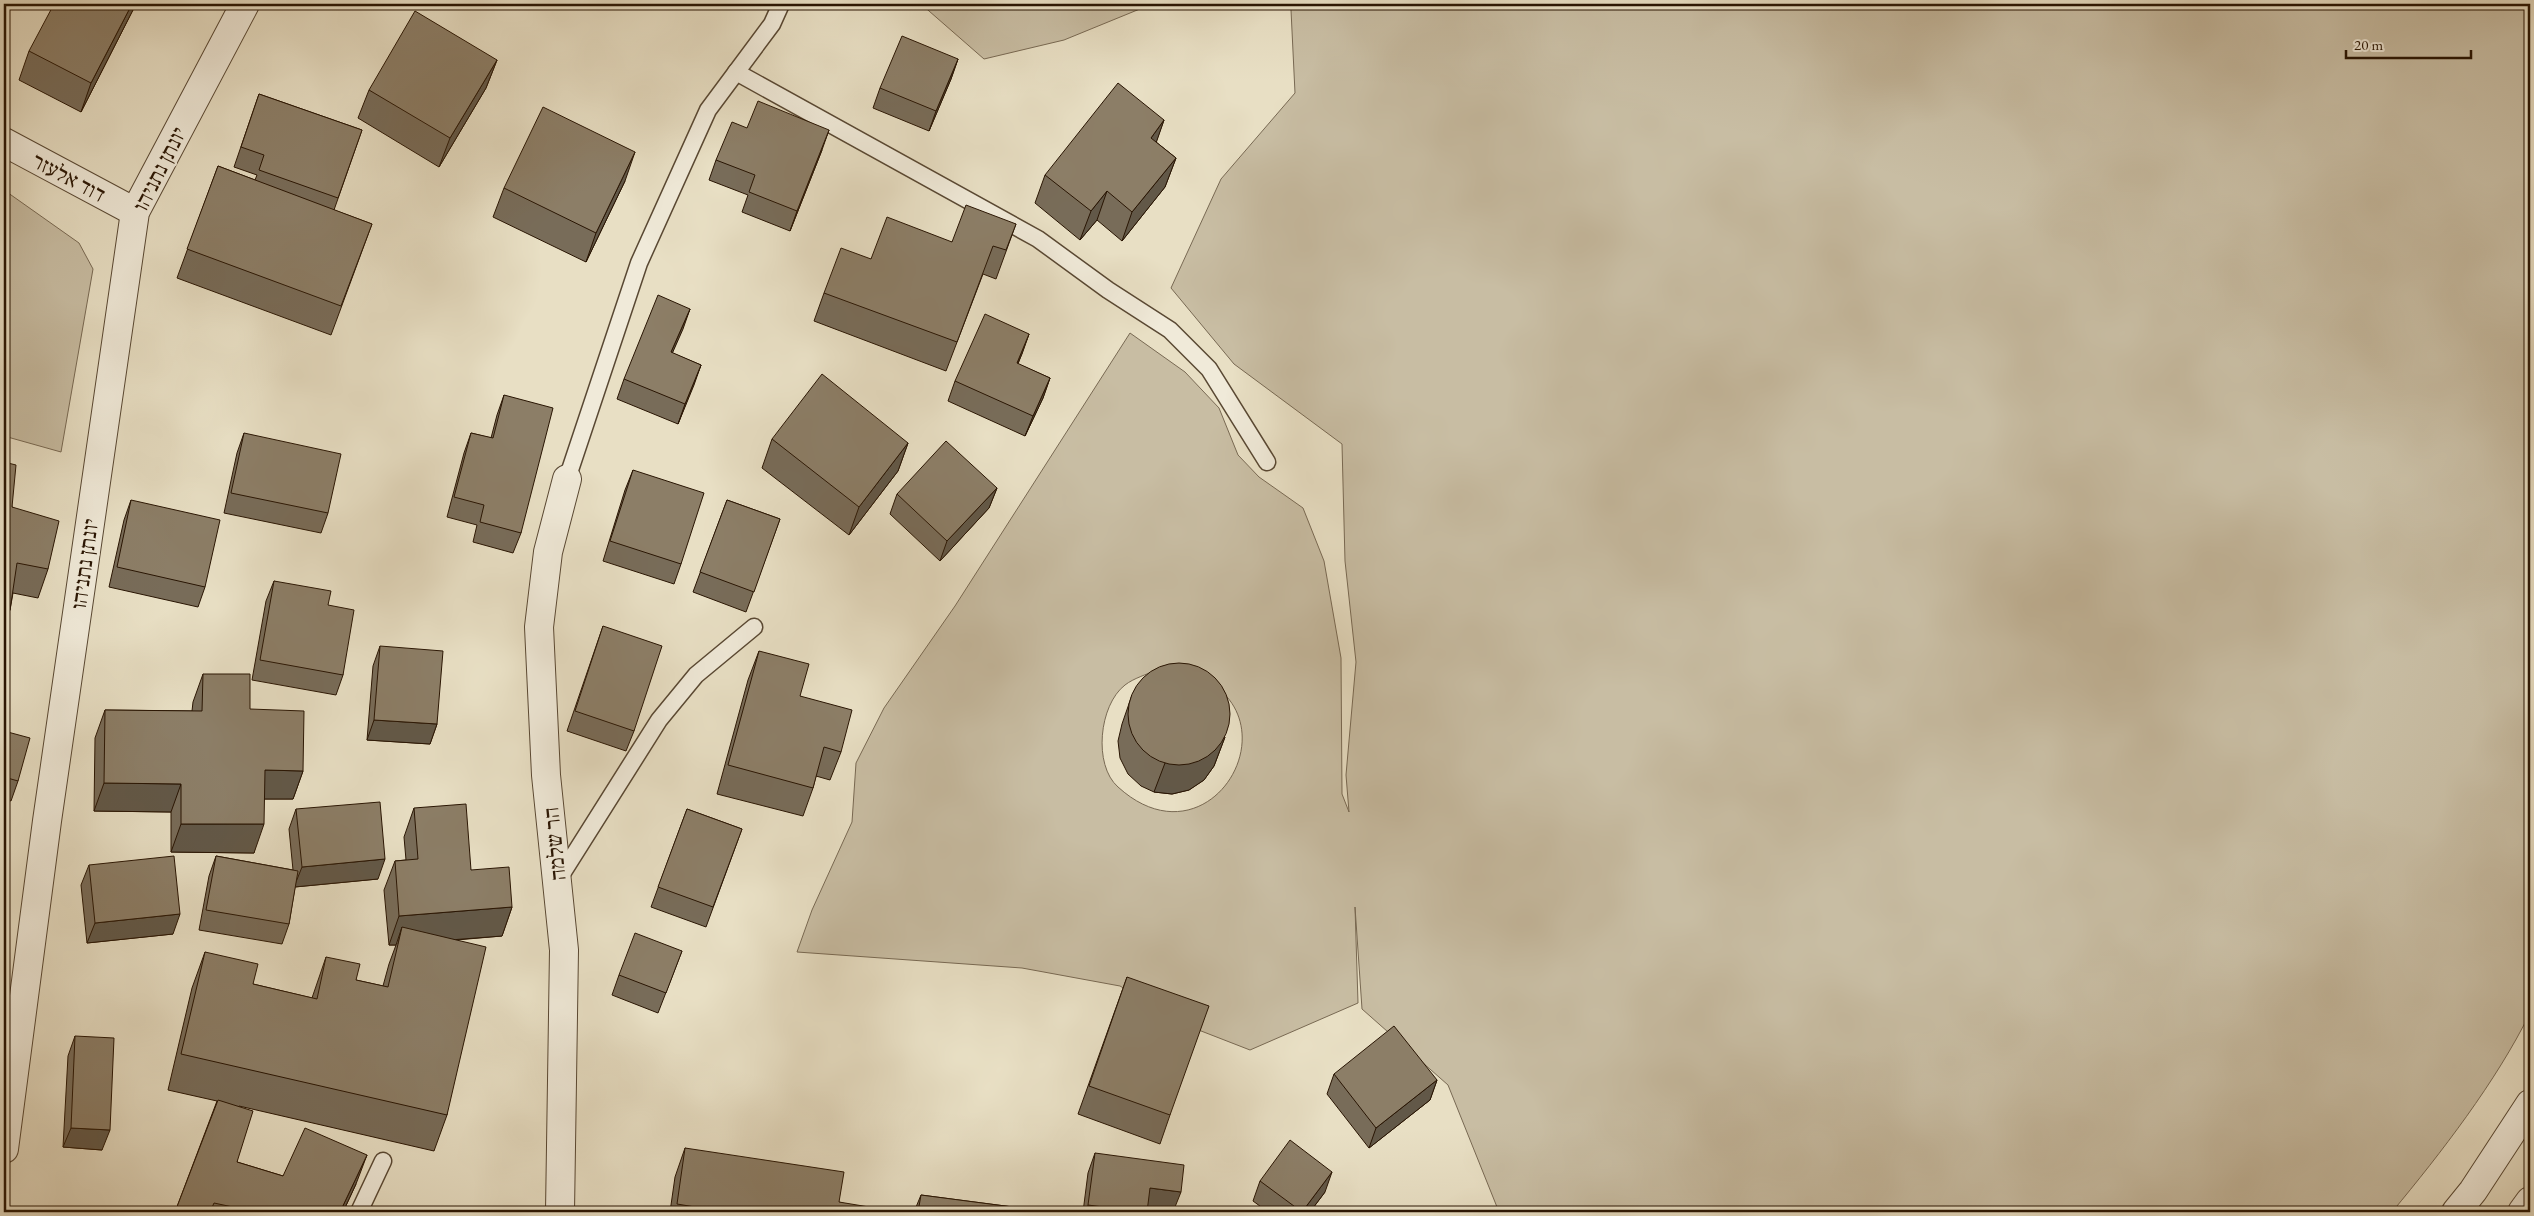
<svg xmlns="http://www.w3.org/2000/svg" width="2534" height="1216" viewBox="0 0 2534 1216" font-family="'EB Garamond','Frank Ruhl Libre',serif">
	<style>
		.green { fill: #c8bda3; stroke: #786953; fill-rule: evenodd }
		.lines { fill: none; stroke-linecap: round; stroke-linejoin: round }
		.service-casing { stroke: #594833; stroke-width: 19 }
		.minor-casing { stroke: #594833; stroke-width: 30 }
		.tertiary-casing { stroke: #594833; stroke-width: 30 }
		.service { stroke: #f0ead9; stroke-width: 16 }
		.minor { stroke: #f0ead9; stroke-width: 28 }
		.tertiary { stroke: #f0ead9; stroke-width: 28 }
		.wall { fill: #786c59; stroke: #291503 }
		.shaded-wall { fill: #625848; stroke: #291503 }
		.building { fill: #8c7e67; stroke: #291503 }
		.labels { text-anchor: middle; stroke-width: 5; stroke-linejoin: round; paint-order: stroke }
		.street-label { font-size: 22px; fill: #291503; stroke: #f0ead9 }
	</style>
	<rect width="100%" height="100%" fill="#e8dfc4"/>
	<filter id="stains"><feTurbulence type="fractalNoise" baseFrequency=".004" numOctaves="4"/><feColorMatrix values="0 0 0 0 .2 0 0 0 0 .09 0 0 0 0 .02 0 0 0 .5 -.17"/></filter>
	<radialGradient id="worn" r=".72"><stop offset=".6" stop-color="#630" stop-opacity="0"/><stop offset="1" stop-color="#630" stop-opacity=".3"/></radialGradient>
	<g class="green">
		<path d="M921,4H1152L1064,40L984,59Z"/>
		<path d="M1285,4H2530V1013C2496,1082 2441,1153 2392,1212H1499L1448,1085L1362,1009L1355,907L1358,1003L1250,1050L1196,1029L1120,986L1022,968L797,952L812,910L852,822L856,763L884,708L955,606L1130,333L1185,372L1219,408L1238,455L1259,477L1303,508L1324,561L1341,658L1342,794L1349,812L1346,775L1356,662L1345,561L1342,444L1234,364L1171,288L1221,179L1295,93L1291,10ZM1156,670C1166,670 1180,668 1190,670C1196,672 1204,678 1209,682C1291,731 1206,867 1118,787C1093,765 1099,705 1125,685C1134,678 1146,675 1156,670Z"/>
		<path d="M4,190L79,243L93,269L61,452L4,436Z"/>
	</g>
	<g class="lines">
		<defs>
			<g id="service">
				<path d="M736,72L1038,239L1108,290L1170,330L1209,369L1267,462"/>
				<path d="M567,479L639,263L708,110L772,24L781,4"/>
				<path d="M558,880L659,720L696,675L754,627"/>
				<path d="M359,1212L383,1161"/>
			</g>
			<g id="minor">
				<path d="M4,142L135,212"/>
				<path d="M4,1149L47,821L135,212L245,4"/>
				<path d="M560,1212L564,950L546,775L539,627L548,552L567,479"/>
			</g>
			<g id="tertiary">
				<path d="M2456,1212L2473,1191L2530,1104"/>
				<path d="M2522,1212L2530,1201"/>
			</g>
		</defs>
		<use href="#service" class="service-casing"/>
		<use href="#minor" class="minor-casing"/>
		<use href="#tertiary" class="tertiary-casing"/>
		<use href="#service" class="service"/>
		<use href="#minor" class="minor"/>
		<use href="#tertiary" class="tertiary"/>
	</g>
	<g class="wall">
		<path d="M136,4L81,112L19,80L29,51Z"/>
		<path d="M958,59L951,79L929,131L873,108L880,88Z"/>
		<path d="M497,60L486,88L439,167L358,118L369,90Z"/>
		<path d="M259,94L362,130L334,210L372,224L331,335L177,278L218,166L255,180L257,175L234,167Z"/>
		<path d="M1164,120L1156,142L1176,158L1165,187L1122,241L1097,220L1080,240L1035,203L1045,175Z"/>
		<path d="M747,128L822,150L790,231L742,212L748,195L709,180L716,160Z"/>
		<path d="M625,181L586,262L493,217L504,188Z"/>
		<path d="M1016,224L996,279L983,274L946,371L814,321L824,293L871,259L952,242Z"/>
		<path d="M690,309L672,353L701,365L678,424L617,399L624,379Z"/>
		<path d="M1029,334L1018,364L1050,378L1043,398L1025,436L948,401L955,381Z"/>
		<path d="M504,395L521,533L513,553L473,542L477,525L447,517L464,453L471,433L491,438L497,415Z"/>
		<path d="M244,433L328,513L321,533L224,513L237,453Z"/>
		<path d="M772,439L908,443L898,471L849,535L762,468Z"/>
		<path d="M4,462L12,507L48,569L38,598L13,593L10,610L4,627Z"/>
		<path d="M633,470L681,564L674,584L603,561L625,490Z"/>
		<path d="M997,488L989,508L940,561L890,514L897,494Z"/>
		<path d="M131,500L205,587L198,607L109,587L124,520Z"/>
		<path d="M727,500L780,519L746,612L693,592Z"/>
		<path d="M274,581L328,605L343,675L336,695L252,680L266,601Z"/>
		<path d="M603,626L634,731L626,751L567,731Z"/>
		<path d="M380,646L437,724L430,744L367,740L373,666Z"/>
		<path d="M759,651L800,696L841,752L830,780L816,776L813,788L803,816L717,794L748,680Z"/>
		<path d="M203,674L250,709L303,771L293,799H264L254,853L171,852V812L94,811L95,738L105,710L192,711L193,702Z"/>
		<path d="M1132,695L1225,737L1214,766L1204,780L1189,790L1172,794L1154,792L1141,786L1128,774L1120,758L1118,741L1122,724Z"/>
		<path d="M4,731L18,781L11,801L4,799Z"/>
		<path d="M414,808L471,870L512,907L502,936L456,940L447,1115L434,1151L239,1106L237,1162L283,1176L356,1184L343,1212H175L217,1101L168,1090L192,988L205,952L253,984L312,998L326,957L356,980L383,986L389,964L396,945H389L384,890L395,861L406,860L404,837Z"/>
		<path d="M296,809L378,879L295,887L289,924L282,944L199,930L209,876L216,856L293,870L289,829Z"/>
		<path d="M687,809L742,829L706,927L651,907Z"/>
		<path d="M89,865L173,934L87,943L81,885Z"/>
		<path d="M682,951L658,1013L612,995L619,975Z"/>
		<path d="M1127,977L1170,1115L1160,1144L1078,1114Z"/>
		<path d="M75,1036L102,1150L63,1147L68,1056Z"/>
		<path d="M1334,1074L1437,1080L1430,1100L1369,1148L1327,1094Z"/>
		<path d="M685,1148L839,1202L874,1212H670L675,1177Z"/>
		<path d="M1095,1153L1173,1212L1147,1208V1212H1083L1088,1173Z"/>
		<path d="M1260,1181L1325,1192L1310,1212H1268L1253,1201Z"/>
		<path d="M921,1195L1051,1212H914Z"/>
	</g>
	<g class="shaded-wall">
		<path d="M132,4H136L81,112L91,83Z"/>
		<path d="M958,59L951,79L929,131L936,111Z"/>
		<path d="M497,60L486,88L439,167L450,138Z"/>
		<path d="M1164,120L1154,149L1151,138Z"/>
		<path d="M829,130L822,150L790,231L797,211Z"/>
		<path d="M635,152L625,181L586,262L596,233Z"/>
		<path d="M1176,158L1165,187L1122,241L1132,212Z"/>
		<path d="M1107,191L1097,220L1080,240L1091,211Z"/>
		<path d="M690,309L683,329L664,372L671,352Z"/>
		<path d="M1029,334L1022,354L1009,383L1017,363Z"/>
		<path d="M701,365L694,385L678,424L685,404Z"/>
		<path d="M1050,378L1043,398L1025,436L1033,416Z"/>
		<path d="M908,443L898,471L849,535L859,507Z"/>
		<path d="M997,488L989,508L940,561L947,541Z"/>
		<path d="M374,720L437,724L430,744L367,740Z"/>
		<path d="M1225,737L1214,766L1204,780L1189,790L1172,794L1154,792L1165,763Z"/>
		<path d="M265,770L303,771L293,799H254Z"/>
		<path d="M104,783L181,784L171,812L94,811Z"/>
		<path d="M181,824H264L254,853L171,852Z"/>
		<path d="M385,859L378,879L294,887L302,867Z"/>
		<path d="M512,907L502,936L398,944L402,927L396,945H389L399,916Z"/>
		<path d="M180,914L173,934L87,943L95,923Z"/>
		<path d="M1437,1080L1430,1100L1369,1148L1376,1128Z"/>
		<path d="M71,1128L110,1130L102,1150L63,1147Z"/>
		<path d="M367,1155L356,1184L343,1212H340Z"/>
		<path d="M1332,1172L1325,1192L1310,1212H1302Z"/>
		<path d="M1150,1188L1181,1192L1173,1212L1142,1208Z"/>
		<path d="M1088,1205L1141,1212H1086Z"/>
	</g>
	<g class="building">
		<path d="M54,4H132L91,83L29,51Z"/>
		<path d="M415,11L497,60L450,138L369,90Z"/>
		<path d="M902,36L958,59L936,111L880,88Z"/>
		<path d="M1118,83L1164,120L1151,138L1176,158L1132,212L1107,191L1091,211L1045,175Z"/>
		<path d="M259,94L362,130L338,198L259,170L264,155L241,147Z"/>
		<path d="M758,101L829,130L797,211L749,192L755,175L716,160L732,122L747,128Z"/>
		<path d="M543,107L635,152L596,233L504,188Z"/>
		<path d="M218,166L372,224L341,306L187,249Z"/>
		<path d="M966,205L1016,224L1006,250L993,246L957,342L824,293L841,248L871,259L887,217L952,242Z"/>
		<path d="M658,295L690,309L671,352L701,365L685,404L624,379Z"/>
		<path d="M985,314L1029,334L1017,363L1050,378L1033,416L955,381Z"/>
		<path d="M822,374L908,443L859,507L772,439Z"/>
		<path d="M504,395L553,408L521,533L480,522L484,505L454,497L471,433L493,438Z"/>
		<path d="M244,433L341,454L328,513L231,493Z"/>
		<path d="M946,441L997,488L947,541L897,494Z"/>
		<path d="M4,462L16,465L12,507L59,521L48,569L17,563L10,610L4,608Z"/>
		<path d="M633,470L704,493L681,564L610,541Z"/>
		<path d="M131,500L220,520L205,587L117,567Z"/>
		<path d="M727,500L780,519L754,592L700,572Z"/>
		<path d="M274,581L331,591L328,605L354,610L343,675L260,660Z"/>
		<path d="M603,626L662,646L634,731L575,711Z"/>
		<path d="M380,646L443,651L437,724L374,720Z"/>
		<path d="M759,651L809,664L800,696L852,710L841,752L824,747L813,788L728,765Z"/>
		<circle cx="1179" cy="714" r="51"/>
		<path d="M203,674H250V709L304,711L303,771L265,770L264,824H181V784L104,783L105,710L202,711Z"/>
		<path d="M4,731L30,738L18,781L4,777Z"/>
		<path d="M380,802L385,859L302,867L296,809Z"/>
		<path d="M466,804L471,870L509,867L512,907L399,916L395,861L418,859L414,808Z"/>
		<path d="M687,809L742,829L713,907L658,887Z"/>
		<path d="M174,856L180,914L95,923L89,865Z"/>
		<path d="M216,856L298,871L289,924L206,910Z"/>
		<path d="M402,927L486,947L447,1115L181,1054L205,952L258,964L253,984L317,999L326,957L360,964L356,980L388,987Z"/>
		<path d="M635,933L682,951L666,993L619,975Z"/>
		<path d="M1127,977L1209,1006L1170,1115L1089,1086Z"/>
		<path d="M1394,1026L1437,1080L1376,1128L1334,1074Z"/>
		<path d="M75,1036L114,1038L110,1130L71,1128Z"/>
		<path d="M218,1100L253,1111L237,1162L283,1176L305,1128L367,1155L340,1212H256L214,1203L210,1212H175Z"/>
		<path d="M1290,1140L1332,1172L1302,1212L1260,1181Z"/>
		<path d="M685,1148L844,1172L839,1202L875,1208L874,1212H713V1210L677,1204Z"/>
		<path d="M1095,1153L1184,1165L1181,1192L1150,1188L1147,1212H1141L1088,1205Z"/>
		<path d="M921,1195L1051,1212H918Z"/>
		<path d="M390,1207L405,1212H389Z"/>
		<path d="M1194,1209L1199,1212H1192Z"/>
	</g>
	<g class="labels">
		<g class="street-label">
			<text transform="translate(159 169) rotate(-63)" y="8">יונתן נתניהו</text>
			<text transform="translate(69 177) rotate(28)" y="8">דוד אלעזר</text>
			<text transform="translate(84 564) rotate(-82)" y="8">יונתן נתניהו</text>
			<text transform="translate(554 844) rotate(-96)" y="8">הר שלמה</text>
		</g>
	</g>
	<rect width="2534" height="1216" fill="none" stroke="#e8dfc4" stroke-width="20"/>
	<rect x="5" y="5" width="2524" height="1206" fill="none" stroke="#291503" stroke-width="2.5"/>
	<rect x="10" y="10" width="2514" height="1196" fill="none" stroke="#291503"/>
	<path d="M2346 50v8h125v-8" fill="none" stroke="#291503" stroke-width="2.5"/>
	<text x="2354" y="50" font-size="15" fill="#291503" stroke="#f0ead9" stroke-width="4" paint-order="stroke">20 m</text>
	<rect width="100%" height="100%" filter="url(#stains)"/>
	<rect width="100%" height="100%" fill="url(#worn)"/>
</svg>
